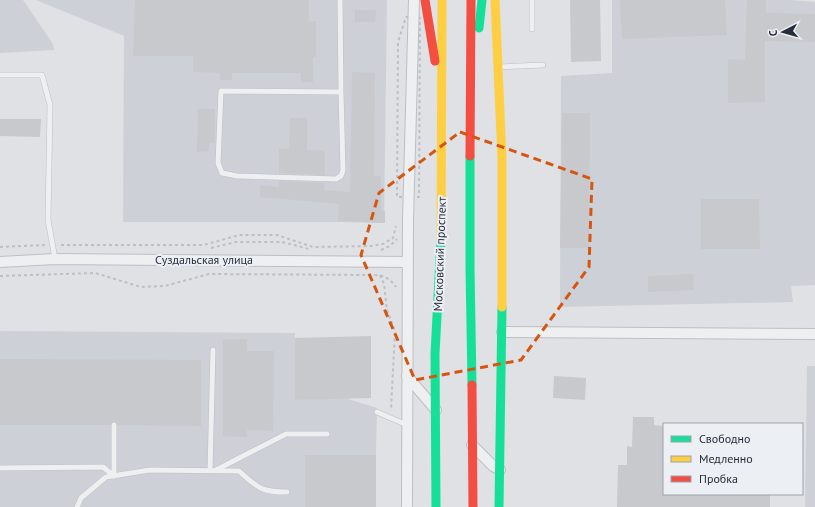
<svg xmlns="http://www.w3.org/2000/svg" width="815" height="507" viewBox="0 0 815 507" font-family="'PT Sans',sans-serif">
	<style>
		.built { fill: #cdd0d7 }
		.building { fill: #c7c9cc }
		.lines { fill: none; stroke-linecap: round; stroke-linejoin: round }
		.lane-casing { stroke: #bdbfc2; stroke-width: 6 }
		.street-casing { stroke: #bdbfc2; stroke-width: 12 }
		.path { stroke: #bdbfc4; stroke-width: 2; stroke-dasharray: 3 3; stroke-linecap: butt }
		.lane { stroke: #eeeff0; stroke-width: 5 }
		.street { stroke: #eeeff0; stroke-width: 10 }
		.fast { stroke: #16e098; stroke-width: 9 }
		.slow { stroke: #ffcf43; stroke-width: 9 }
		.jam { stroke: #f24e42; stroke-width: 9 }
		.marked { fill: none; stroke: #d55511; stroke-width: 3; stroke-dasharray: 8 5; stroke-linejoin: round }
		.labels { text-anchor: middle; stroke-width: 4; stroke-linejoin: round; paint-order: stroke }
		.street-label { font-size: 12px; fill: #272e3b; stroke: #eceff4 }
	</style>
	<rect width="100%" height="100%" fill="#dfe1e4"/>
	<g class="built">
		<path d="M0,0H23L53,44L54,50L0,53Z"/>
		<path d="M36,0H387L384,223L338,222H123L124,36Z"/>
		<path d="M612,0H789L815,2V285L791,286L793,302L560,307L561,76L612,73Z"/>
		<path d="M0,331L295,333V400L345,398L377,408L376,455H305V507H0Z"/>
		<path d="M807,366H815V507H805Z"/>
	</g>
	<g class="building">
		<path d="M135,0H309V21H316V57H313V82H301V73H232V80H220V73L193,72V56H133Z"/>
		<path d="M570,0H600L601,61L571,62Z"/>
		<path d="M620,0H725L727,35L622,39Z"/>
		<path d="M747,0H766V13L815,14V42L765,41V102L728,103V59L745,60Z"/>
		<path d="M355,10H376L375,22H355Z"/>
		<path d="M352,72L375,73L374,176H381V211H385V223L338,221L339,204L260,197V185L279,187V181L325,183L324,190L350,192Z"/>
		<path d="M198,109H215V143H209V151L197,152Z"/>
		<path d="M562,113H590L589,248H560Z"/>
		<path d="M290,118H307V150L325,151V175L279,173V149H289Z"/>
		<path d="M0,119H41L40,137L0,136Z"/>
		<path d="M701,199H759L760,249H701Z"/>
		<path d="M693,274L694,290L648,292V276Z"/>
		<path d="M371,336V398L295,400V338Z"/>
		<path d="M223,339H247V351H274L273,431L247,430V437L223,436Z"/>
		<path d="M0,359L201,360V426L118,425L117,423L114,421L112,422L110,425H0Z"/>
		<path d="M554,376L586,378L585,400L553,398Z"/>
		<path d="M633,417H654V425L664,426V494H770V507H617L618,465H627V446L632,447Z"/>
		<rect x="305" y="455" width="71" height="52"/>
	</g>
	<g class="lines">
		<defs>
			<g id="lane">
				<path d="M340,0L341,92L343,170L341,176L336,179L237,176L222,173L218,163L221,91L341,92"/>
				<path d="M532,0V29"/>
				<path d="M498,67L543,65"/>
				<path d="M0,75H42L50,105L48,220L55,259"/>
				<path d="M377,412L407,425"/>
				<path d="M0,468L103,467L114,476V425"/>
				<path d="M210,470L213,350"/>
				<path d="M216,470L286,434H327"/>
				<path d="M77,507L81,498L106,477L150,470L239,471C258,488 261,492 287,492"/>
			</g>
			<g id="street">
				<path d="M0,262L55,259L407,262"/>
				<path d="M502,332L815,334"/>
				<path d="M407,376L436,410"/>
				<path d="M472,445L493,466L500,470"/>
				<path d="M407,507L408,220L414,0"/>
			</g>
		</defs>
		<use href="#lane" class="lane-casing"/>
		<use href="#street" class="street-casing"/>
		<g class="path">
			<path d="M406,17L420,18L419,197H397L398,42Z"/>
			<path d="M61,245H204L239,235H277L313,247L372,246L383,244L393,238L396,226"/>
			<path d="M0,247L45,245"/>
			<path d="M211,248L236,242H282L309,249"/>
			<path d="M381,250L390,246L397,239"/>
			<path d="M380,275L384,284L387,310L395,331L391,409"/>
			<path d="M0,276L95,273L141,287L165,286L209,274L372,275C383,275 390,278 396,287"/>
		</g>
		<use href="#lane" class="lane"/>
		<use href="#street" class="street"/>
		<g class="fast">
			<path d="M479,28L482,0"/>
			<path d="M470,156V267L472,385"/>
			<path d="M436,507L435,354L441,240"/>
			<path d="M499,507L502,307"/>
		</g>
		<g class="slow">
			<path d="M495,0L502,159V307"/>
			<path d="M441,240L442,0"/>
		</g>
		<g class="jam">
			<path d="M425,0L435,61"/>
			<path d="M470,156L471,0"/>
			<path d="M472,385L473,507"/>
		</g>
	</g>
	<path class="marked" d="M460,132L592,179L589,267L521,360L415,380L361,255L379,193Z"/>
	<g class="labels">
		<g class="street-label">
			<text transform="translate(440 254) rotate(-88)" y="4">Московский проспект</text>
			<text x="204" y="264">Суздальская улица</text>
		</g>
	</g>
	<rect x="663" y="423" width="140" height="72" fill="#eceff4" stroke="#9da2aa"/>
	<rect x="671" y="436" width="20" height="6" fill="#16e098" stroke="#9da2aa"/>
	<text x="699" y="443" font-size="12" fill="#272e3b">Свободно</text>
	<rect x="671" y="456" width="20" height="6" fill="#ffcf43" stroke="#9da2aa"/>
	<text x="699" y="463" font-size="12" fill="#272e3b">Медленно</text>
	<rect x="671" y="476" width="20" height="6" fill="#f24e42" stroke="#9da2aa"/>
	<text x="699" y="483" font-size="12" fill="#272e3b">Пробка</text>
	<g transform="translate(783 32) rotate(264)" stroke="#eceff4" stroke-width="3" paint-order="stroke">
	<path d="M0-3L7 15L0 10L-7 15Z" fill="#272e3b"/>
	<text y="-6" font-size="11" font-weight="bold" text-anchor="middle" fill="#272e3b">С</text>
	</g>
</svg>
